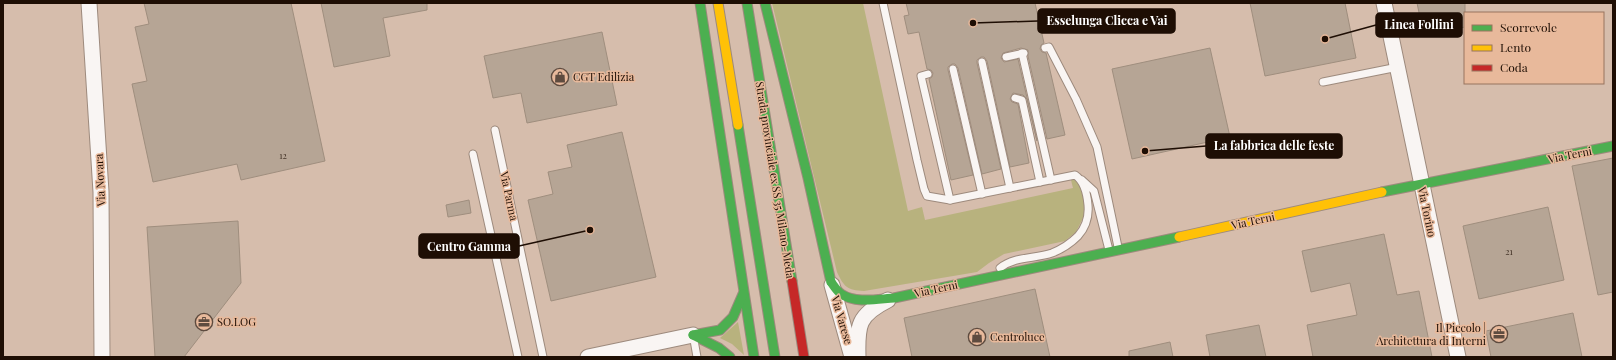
<svg xmlns="http://www.w3.org/2000/svg" width="1616" height="360" viewBox="0 0 1616 360" font-family="'Playfair Display',serif">
	<style>
		.green { fill: #b8b27e }
		.building { fill: #b6a595; stroke: #9f8e7e }
		.lines { fill: none; stroke-linecap: round; stroke-linejoin: round }
		.lane-casing { stroke: #9d8a7d; stroke-width: 9 }
		.street-casing { stroke: #9d8a7d; stroke-width: 17 }
		.fast-casing { stroke: #9d8a7d; stroke-width: 11 }
		.slow-casing { stroke: #9d8a7d; stroke-width: 11 }
		.jam-casing { stroke: #9d8a7d; stroke-width: 11 }
		.lane { stroke: #f9f5f3; stroke-width: 7 }
		.street { stroke: #f9f5f3; stroke-width: 15 }
		.fast { stroke: #4caf50; stroke-width: 9 }
		.slow { stroke: #ffc107; stroke-width: 9 }
		.jam { stroke: #c62828; stroke-width: 9 }
		.labels { text-anchor: middle; stroke-width: 3; stroke-linejoin: round; paint-order: stroke }
		.number-label { font-size: 9px; fill: #443428 }
		.poi-label { font-size: 11px; fill: #1e0e04; stroke: #e8b99b; text-anchor: start }
		.street-label { font-size: 11px; fill: #1e0e04; stroke: #e8b99b }
		.leader { fill: none; stroke: #1e0e04; stroke-width: 1.5 }
		.callout-dot { fill: #1e0e04; stroke: #e8b99b; stroke-width: 1.5 }
		.callout { fill: #1e0e04; stroke: #1e0e04; stroke-width: 1.5 }
		.callout-label { font-size: 12px; text-anchor: middle; font-weight: bold; fill: #fff }
	</style>
	<rect width="100%" height="100%" fill="#d6bdac"/>
	<g class="green">
		<path d="M772,3H863L908,211L922,207L925,220L1073,188L1069,172L1081,186L1084,199V216L1076,232L1065,241L1004,254L989,263L977,272L864,291C847,290 844,287 837,272Z"/>
		<path d="M738,322L744,355L732,344L720,338Z"/>
	</g>
	<g class="building">
		<path d="M144,3H291L325,161L241,180L237,164L153,182L132,84L147,81L135,27L149,24Z"/>
		<path d="M321,3H427V10L383,18L390,56L334,67Z"/>
		<path d="M906,3H1035L1044,43L1041,45L1040,49L1042,52L1046,53L1065,135L1047,139L1028,56V50L1021,48L1003,53L1001,58L1004,62L1018,59L1037,141L1027,99L1023,95L1013,93L1010,99L1012,102L1018,104L1029,163L1010,167L987,61L984,57H981L977,60V63L1001,169L982,174L958,68L955,64H952L948,67V70L973,175L951,180L929,79L932,77L933,73L931,70L927,69L919,32L908,34L904,16L909,15Z"/>
		<path d="M1250,3H1345L1356,58L1265,76Z"/>
		<path d="M1417,3H1465V27L1424,36Z"/>
		<path d="M602,32L617,105L527,123L521,93L493,98L484,56Z"/>
		<path d="M1210,48L1230,137L1132,159L1112,69Z"/>
		<path d="M622,132L656,277L551,301L528,200L553,194L548,172L572,167L567,145Z"/>
		<path d="M1613,158V292L1598,295L1572,166Z"/>
		<path d="M469,200L471,213L448,217L446,205Z"/>
		<path d="M1548,207L1564,280L1479,299L1463,226Z"/>
		<path d="M238,221L241,283L184,357H155L147,227Z"/>
		<path d="M1384,234L1397,295L1419,291L1432,357H1313L1307,325L1357,315L1350,283L1311,292L1302,251Z"/>
		<path d="M1035,289L1050,357H912L904,318Z"/>
		<path d="M1573,313L1582,357H1491L1486,331Z"/>
		<path d="M1259,325L1266,357H1210L1206,335Z"/>
		<path d="M1170,342L1173,357H1129V351Z"/>
	</g>
	<g class="lines">
		<defs>
			<g id="lane">
				<path d="M883,3L917,160L924,189L927,196L950,200L1075,175C1084,181 1087,193 1088,205C1089,216 1086,227 1078,236C1071,243 1062,249 1052,253C1035,259 1015,256 1000,268"/>
				<path d="M1045,48L1049,47L1076,99L1097,147L1118,247"/>
				<path d="M1022,53L1051,180"/>
				<path d="M1006,57L1024,53"/>
				<path d="M982,62L1010,188"/>
				<path d="M953,69L982,194"/>
				<path d="M928,74L921,76L950,200"/>
				<path d="M1323,82L1398,67"/>
				<path d="M1015,98L1022,100L1040,182"/>
				<path d="M495,130L543,357"/>
				<path d="M473,154L518,357"/>
				<path d="M1082,180L1094,191L1109,250"/>
				<path d="M694,340L697,357"/>
			</g>
			<g id="street">
				<path d="M89,3L101,192L102,357"/>
				<path d="M1384,3L1458,357"/>
				<path d="M832,285L852,357"/>
				<path d="M588,357L693,335"/>
				<path d="M858,357C857,325 858,315 888,300"/>
			</g>
			<g id="fast">
				<path d="M700,3L754,357"/>
				<path d="M747,3L792,281"/>
				<path d="M765,3L808,178L831,282"/>
				<path d="M738,125L775,357"/>
				<path d="M1382,192L1613,146"/>
				<path d="M831,282C834,286 837,291 841,294C856,304 878,299 894,298L1179,237"/>
				<path d="M693,335L720,330L733,317L743,294"/>
				<path d="M693,335L719,348L730,357"/>
			</g>
			<g id="slow">
				<path d="M718,3L738,125"/>
				<path d="M1179,237L1382,192"/>
			</g>
			<path id="jam" d="M792,281L804,357"/>
		</defs>
		<use href="#lane" class="lane-casing"/>
		<use href="#street" class="street-casing"/>
		<use href="#fast" class="fast-casing"/>
		<use href="#slow" class="slow-casing"/>
		<use href="#jam" class="jam-casing"/>
		<use href="#lane" class="lane"/>
		<use href="#street" class="street"/>
		<use href="#fast" class="fast"/>
		<use href="#slow" class="slow"/>
		<use href="#jam" class="jam"/>
	</g>
	<defs>
		<symbol id="shop-ring" viewBox="-11 -11 22 22"><circle r="9.5" fill="#e8b99b" stroke="#5e4b3f" stroke-width="1.5"/><path d="M-5-2.5h2.3a2.7 3.5 0 0 1 5.4 0H5L5.5 6h-11ZM-1.5-2.5h3a1.5 2.3 0 0 0-3 0Z" fill="#5e4b3f"/></symbol>
		<symbol id="office-ring" viewBox="-11 -11 22 22"><circle r="9.5" fill="#e8b99b" stroke="#5e4b3f" stroke-width="1.5"/><path d="M-6-3h4V-5.5h4V-3h4V5H-6ZM-1-4.5V-3h2v-1.5ZM-6 0V1H6V0Z" fill="#5e4b3f"/></symbol>
	</defs>
	<g fill-rule="evenodd">
		<use href="#shop-ring" x="550" y="67" width="20" height="20"/>
		<use href="#office-ring" x="194" y="312" width="20" height="20"/>
		<use href="#office-ring" x="1489" y="324" width="20" height="20"/>
		<use href="#shop-ring" x="967" y="327" width="20" height="20"/>
	</g>
	<g class="labels">
		<g class="number-label">
			<text x="283" y="159">12</text>
			<text x="1509" y="255">21</text>
		</g>
		<g class="poi-label">
			<text x="573" y="81">CGT Edilizia</text>
			<text x="217" y="326">SO.LOG</text>
			<text x="1486" y="332" text-anchor="end">Il Piccolo |<tspan x="1486" dy="13">Architettura di Interni</tspan></text>
			<text x="990" y="341">Centroluce</text>
		</g>
		<g class="street-label">
			<text transform="translate(1570 155) rotate(-11)" y="4">Via Terni</text>
			<text transform="translate(100 180) rotate(-93)" y="4">Via Novara</text>
			<text transform="translate(775 180) rotate(81)" y="4">Strada provinciale ex SS 35 Milano-Meda</text>
			<text transform="translate(509 196) rotate(78)" y="4">Via Parma</text>
			<text transform="translate(1427 212) rotate(78)" y="4">Via Torino</text>
			<text transform="translate(1253 221) rotate(-12)" y="4">Via Terni</text>
			<text transform="translate(936 289) rotate(-12)" y="4">Via Terni</text>
			<text transform="translate(842 320) rotate(74)" y="4">Via Varese</text>
		</g>
	</g>
	<path class="leader" d="M973 23L1038 21M1325 39L1376 25M1145 151L1206 146M590 230L519 246"/>
	<g class="callout-dot">
		<circle cx="973" cy="23" r="4"/>
		<circle cx="1325" cy="39" r="4"/>
		<circle cx="1145" cy="151" r="4"/>
		<circle cx="590" cy="230" r="4"/>
	</g>
	<g class="callout">
		<rect x="1038" y="9" width="137" height="24" rx="4"/>
		<rect x="1376" y="13" width="86" height="24" rx="4"/>
		<rect x="1206" y="134" width="136" height="24" rx="4"/>
		<rect x="419" y="234" width="100" height="24" rx="4"/>
	</g>
	<g class="callout-label">
		<text x="1107" y="25">Esselunga Clicca e Vai</text>
		<text x="1419" y="29">Linea Follini</text>
		<text x="1274" y="150">La fabbrica delle feste</text>
		<text x="469" y="251">Centro Gamma</text>
	</g>
	<rect width="1616" height="360" fill="none" stroke="#1e0e04" stroke-width="8"/>
	<rect x="1464" y="12" width="140" height="72" fill="#e8b99b" stroke="#97755f"/>
	<rect x="1472" y="25" width="20" height="6" fill="#4caf50" stroke="#97755f"/>
	<text x="1500" y="32" font-size="12" fill="#1e0e04">Scorrevole</text>
	<rect x="1472" y="45" width="20" height="6" fill="#ffc107" stroke="#97755f"/>
	<text x="1500" y="52" font-size="12" fill="#1e0e04">Lento</text>
	<rect x="1472" y="65" width="20" height="6" fill="#c62828" stroke="#97755f"/>
	<text x="1500" y="72" font-size="12" fill="#1e0e04">Coda</text>
</svg>
